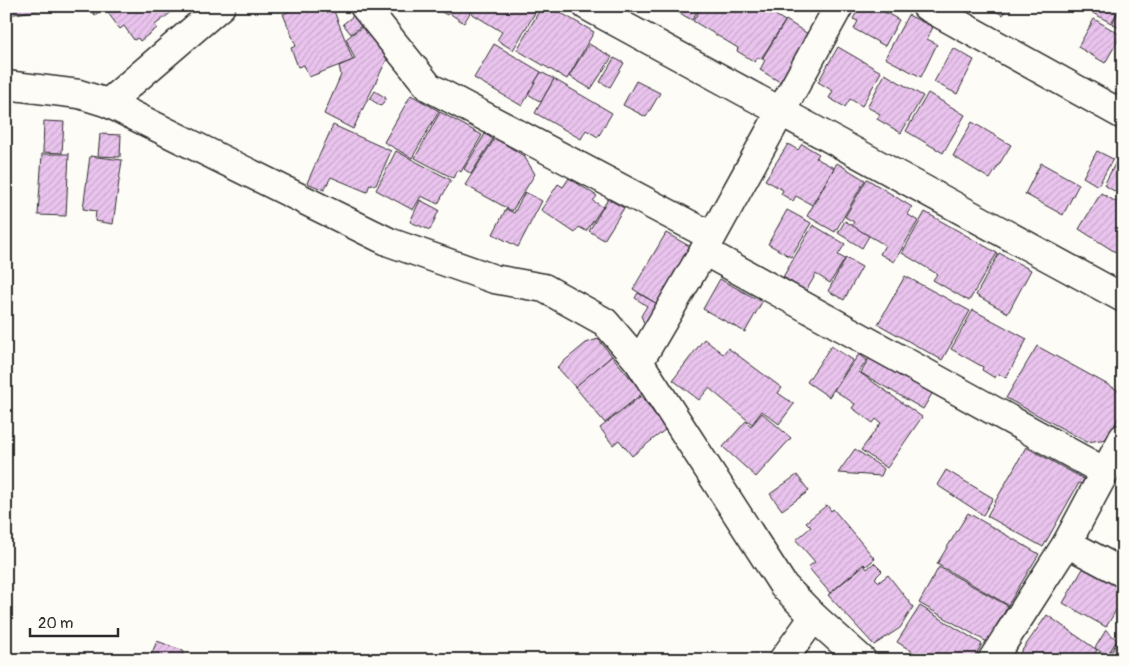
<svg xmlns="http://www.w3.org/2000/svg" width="1129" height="666" viewBox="0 0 1129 666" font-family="Pangolin,sans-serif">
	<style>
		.building { fill: url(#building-hatch); stroke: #2b2b2b }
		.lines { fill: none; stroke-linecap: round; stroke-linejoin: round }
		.minor-casing { stroke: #2b2b2b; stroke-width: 31 }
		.minor { stroke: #fdfcf7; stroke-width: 28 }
	</style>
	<defs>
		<pattern id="building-hatch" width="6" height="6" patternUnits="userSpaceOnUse" patternTransform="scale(1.25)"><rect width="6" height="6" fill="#eac4ee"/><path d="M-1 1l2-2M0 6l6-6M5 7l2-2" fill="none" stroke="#c9a9cc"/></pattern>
	</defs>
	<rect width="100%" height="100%" fill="#fdfcf7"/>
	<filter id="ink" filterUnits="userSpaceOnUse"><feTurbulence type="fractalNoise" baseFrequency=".02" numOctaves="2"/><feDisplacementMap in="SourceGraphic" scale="10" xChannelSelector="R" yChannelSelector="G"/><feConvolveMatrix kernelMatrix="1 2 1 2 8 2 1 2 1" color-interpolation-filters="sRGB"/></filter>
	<g filter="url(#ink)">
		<g class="building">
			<path d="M7,6H41V10L8,15Z"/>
			<path d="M88,6H107L95,15Z"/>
			<path d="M109,6H170L173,11L155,25L157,28L140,41L138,38L134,40L124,26L120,29L108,13L112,9Z"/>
			<path d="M299,6H332L353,60L309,77L304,65L298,67L291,48L296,46L283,14Z"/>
			<path d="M431,6H452L447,15Z"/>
			<path d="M453,6H474L464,23L449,13Z"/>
			<path d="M475,6H539L513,50L497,40L502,32L471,13Z"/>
			<path d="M542,6H549L594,32L567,79L517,50Z"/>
			<path d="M674,6H700L692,20L672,9Z"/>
			<path d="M702,6H761L785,21L761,59L758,57L755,62L737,51L738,48L693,21Z"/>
			<path d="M860,6L866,8L874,6L899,20L885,46L854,29L858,21L853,19Z"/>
			<path d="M985,6H1013L1010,11L1006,9L1003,15Z"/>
			<path d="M1080,6H1121L1111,23Z"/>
			<path d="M1122,6H1123V30L1112,24Z"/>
			<path d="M908,15L933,27L927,39L937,44L921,77L885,58Z"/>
			<path d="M353,16L361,26L351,34L343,24Z"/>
			<path d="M1094,19L1121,35L1105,63L1078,47Z"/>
			<path d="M786,20L808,34L780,82L760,70L765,60L762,59Z"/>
			<path d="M363,26L387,59L353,129L324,114L341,75L339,66L355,59L346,39Z"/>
			<path d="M494,44L541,72L522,106L474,78Z"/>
			<path d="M589,44L612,57L591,89L569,76Z"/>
			<path d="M838,47L881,72L862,106L850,99L845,107L829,98L833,91L818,82Z"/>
			<path d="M953,48L974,60L957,94L934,82Z"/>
			<path d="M614,58L624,63L610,87L600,82Z"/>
			<path d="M541,72L554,79L541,102L528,94Z"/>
			<path d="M885,74L923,96L901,133L877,119L880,114L867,107Z"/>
			<path d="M554,79L612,113L598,137L586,130L581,139L535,113Z"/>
			<path d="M636,81L660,93L646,117L623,105Z"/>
			<path d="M375,91L386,98L381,106L370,99Z"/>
			<path d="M928,93L965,115L943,153L906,131Z"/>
			<path d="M411,95L439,111L412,158L384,142Z"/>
			<path d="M440,112L482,135L461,172L458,170L453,178L415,158Z"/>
			<path d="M44,121L64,122L62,153L43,152Z"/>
			<path d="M972,122L1011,145L990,179L953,156Z"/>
			<path d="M333,125L391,151L376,185L370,184L367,192L331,177L324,190L307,183Z"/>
			<path d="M100,134L121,135L120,157L98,156Z"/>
			<path d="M485,134L493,139L471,174L464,169Z"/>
			<path d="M495,138L524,156L535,174L512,211L465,185Z"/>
			<path d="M788,144L798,150L802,144L819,154L816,158L834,168L812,205L796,196L793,201L781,194L783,190L765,180Z"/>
			<path d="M396,151L451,180L438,204L421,196L413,210L376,190Z"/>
			<path d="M1097,151L1113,159L1098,186L1083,177Z"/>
			<path d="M42,154H69L66,216L38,215Z"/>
			<path d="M90,156L122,160L113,224L95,221L96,211L83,209Z"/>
			<path d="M1118,158L1123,161V196L1104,185Z"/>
			<path d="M837,163L865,180L835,232L807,216Z"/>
			<path d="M1041,163L1079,184L1063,215L1025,194Z"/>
			<path d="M569,178L597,196L593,201L603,207L586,231L579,227L575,233L541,210L558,184L563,187Z"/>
			<path d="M867,179L912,207L907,214L918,221L894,262L880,254L885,245L852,226L854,222L845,217Z"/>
			<path d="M525,192L542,201L518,247L493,234L506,209L514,213Z"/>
			<path d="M1101,193L1123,206V257L1079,229Z"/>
			<path d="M608,199L624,208L604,240L589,231Z"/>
			<path d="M420,200L439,210L430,230L410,222Z"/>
			<path d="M787,210L811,223L791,257L768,244Z"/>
			<path d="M925,212L997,253L969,301L933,280L937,274L902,253Z"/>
			<path d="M845,221L869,236L862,248L838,233Z"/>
			<path d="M813,225L845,244L838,255L845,259L830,283L816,274L806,291L783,277Z"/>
			<path d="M666,233L691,247L657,304L633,289Z"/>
			<path d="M999,253L1031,270L1008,313L976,295Z"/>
			<path d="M846,258L862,267L844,300L828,291Z"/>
			<path d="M905,276L970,311L942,360L878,324Z"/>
			<path d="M720,279L762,302L745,332L703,309Z"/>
			<path d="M638,293L659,305L646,327L641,316L647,306L635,298Z"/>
			<path d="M973,310L1027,339L1006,378L997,373L995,378L982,370L983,367L951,349Z"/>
			<path d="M598,339L612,356L575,387L557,367L586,343Z"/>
			<path d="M704,339L723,354L728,348L782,388L778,393L794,404L779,424L762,411L752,424L709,388L699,400L673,380Z"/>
			<path d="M831,346L853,360L829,397L807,382Z"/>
			<path d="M1037,346L1123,393V410L1107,439L1087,442L1006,398Z"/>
			<path d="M859,354L867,360L859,372L922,417L887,468L861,450L881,423L876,419L873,423L852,408L855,404L834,390Z"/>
			<path d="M612,356L643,393L605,423L575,387Z"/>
			<path d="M870,356L933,392L923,409L861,373Z"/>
			<path d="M641,396L666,429L632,456L619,440L613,445L600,428Z"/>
			<path d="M762,413L791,438L756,477L723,447L746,421L751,426Z"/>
			<path d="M1026,447L1084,479L1082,484L1079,483L1043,547L987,516Z"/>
			<path d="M855,449L884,469L881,476L838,473Z"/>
			<path d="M946,470L993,498L983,515L937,485Z"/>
			<path d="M797,475L809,491L782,510L770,494Z"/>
			<path d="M827,505L831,511L833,509L875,559L866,566L864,564L830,593L808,567L815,562L796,540L811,527L806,522Z"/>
			<path d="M968,513L1039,554L1008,605L937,564Z"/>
			<path d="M874,563L882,571L875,578L879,582L888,575L913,607L900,628L874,645L828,595L864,565L867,569Z"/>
			<path d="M939,567L1008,606L987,642L919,603Z"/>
			<path d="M1084,567L1123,589V599L1106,627L1063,603Z"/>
			<path d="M920,606L982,644L973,660H926L897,642Z"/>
			<path d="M1047,615L1097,650L1090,660H1023L1018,656Z"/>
			<path d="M1106,630L1117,640L1107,656L1095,648Z"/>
			<path d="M1123,632V660H1115L1109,656Z"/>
			<path d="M157,641L184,651L181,660H163L151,655Z"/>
		</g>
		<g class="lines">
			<defs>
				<g id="minor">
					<path d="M364,6L429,87L711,236"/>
					<path d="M587,6L1123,298"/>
					<path d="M926,6L1123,115"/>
					<path d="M6,85L79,94L108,103L389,242L494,279L544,288L605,322L639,362L783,585L814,617L862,660"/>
					<path d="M108,103L221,6"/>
					<path d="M704,251L1105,472"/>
					<path d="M639,362L704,251L839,6"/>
					<path d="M1067,543L1123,573"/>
					<path d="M783,660L814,617"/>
					<path d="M992,660L1067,543L1123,438"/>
				</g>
			</defs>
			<use href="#minor" class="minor-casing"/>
			<use href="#minor" class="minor"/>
		</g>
	</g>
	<rect width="1129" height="666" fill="none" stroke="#fdfcf7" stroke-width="25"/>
	<rect x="12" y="12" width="1104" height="641" fill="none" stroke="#2b2b2b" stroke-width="2" filter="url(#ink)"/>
	<path d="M30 628v8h88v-8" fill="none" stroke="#2b2b2b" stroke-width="2.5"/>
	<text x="38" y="628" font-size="15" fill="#2b2b2b" stroke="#fdfcf7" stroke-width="4" paint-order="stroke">20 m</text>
</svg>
